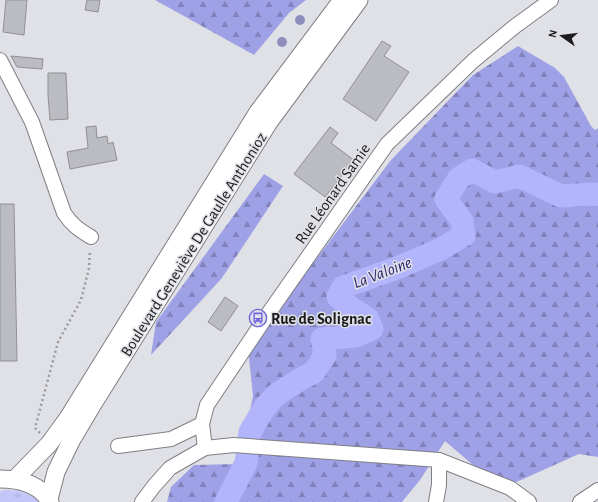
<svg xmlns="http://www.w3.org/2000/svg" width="598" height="502" viewBox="0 0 598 502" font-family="'Alegreya Sans',sans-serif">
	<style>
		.grass { fill: url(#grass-tufts) }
		.forest { fill: url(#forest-firs) }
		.water { fill: url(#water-ripples) }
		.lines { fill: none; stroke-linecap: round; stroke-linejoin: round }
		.river { stroke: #b2b4fc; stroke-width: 23 }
		.building { fill: #bbbcc1; stroke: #8f8f94 }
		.minor-casing { stroke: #7f7f84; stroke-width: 16 }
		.major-casing { stroke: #7f7f84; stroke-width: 19 }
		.path { stroke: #999a9e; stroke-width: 2.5; stroke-dasharray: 2 3; stroke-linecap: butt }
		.minor { stroke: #fff; stroke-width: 14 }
		.major { stroke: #fff; stroke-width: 17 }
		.tree { fill: #8f8dbd }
		.labels { text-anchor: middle; stroke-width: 3; stroke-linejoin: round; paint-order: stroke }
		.street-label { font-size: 16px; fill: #1c1c1e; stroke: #e0e1e6 }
		.poi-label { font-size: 16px; font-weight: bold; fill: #1c1c1e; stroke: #e0e1e6; text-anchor: start }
		.water-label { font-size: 17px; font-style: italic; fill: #2f2374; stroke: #e0e1e6 }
	</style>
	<defs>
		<pattern id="grass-tufts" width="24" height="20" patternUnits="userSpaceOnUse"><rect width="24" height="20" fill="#c4c6f9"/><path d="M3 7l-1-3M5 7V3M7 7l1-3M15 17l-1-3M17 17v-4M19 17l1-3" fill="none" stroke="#a8aad5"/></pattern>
		<pattern id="forest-firs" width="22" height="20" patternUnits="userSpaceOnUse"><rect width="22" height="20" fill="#9fa1e7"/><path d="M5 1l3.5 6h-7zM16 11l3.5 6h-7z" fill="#8182bb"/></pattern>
		<pattern id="water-ripples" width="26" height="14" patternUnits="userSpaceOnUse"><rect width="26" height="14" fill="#b2b4fc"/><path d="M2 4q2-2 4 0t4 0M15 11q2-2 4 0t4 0" fill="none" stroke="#989ad8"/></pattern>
	</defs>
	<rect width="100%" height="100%" fill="#e0e1e6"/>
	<path class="grass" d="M4,490C20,490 27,492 40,502H0V492Z"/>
	<g class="forest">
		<path d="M155,0H306L289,13L254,55Z"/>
		<path d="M518,46L555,68L564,77L591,126L595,130L598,128V457L579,454L501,489L445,441L420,480L402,502H167L171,487L194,465L239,464L253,396L248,349L391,160L473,75Z"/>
		<path d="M264,174L283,186L222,278L151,355L156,322Z"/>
	</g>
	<path class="water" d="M240,457L254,458L251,469L232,502H216L229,482Z"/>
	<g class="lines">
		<path class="river" d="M226,502L246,463L250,432L265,407L277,394L301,379L314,372L325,355L322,339L356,336L372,329L368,319L351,308L338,297L343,287L397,268L441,249L464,235L462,221L446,199L459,178L472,170L495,182L519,176L561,196L595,194L598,195"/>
	</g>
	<g class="building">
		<path d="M6,0H27L24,35L3,32Z"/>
		<path d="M87,0H100L98,12L85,10Z"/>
		<path d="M382,41L391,46L384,56L409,72L376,121L343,99Z"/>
		<path d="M11,56L43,59L42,69L17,67Z"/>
		<path d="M48,73H66L68,119L50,120L48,95Z"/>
		<path d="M96,126L97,138L107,136L108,144L113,142L117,160L70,169L67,152L88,148L86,127Z"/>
		<path d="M330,127L338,133L331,143L354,160L325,197L294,174Z"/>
		<path d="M0,204H14L17,361H0Z"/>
		<path d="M225,297L238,306L221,331L208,322Z"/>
	</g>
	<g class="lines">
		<defs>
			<g id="minor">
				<path d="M0,60L32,122L64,213C71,224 79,230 91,237"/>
				<path d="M118,446L171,439L202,424"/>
				<path d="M205,448L202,424L207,405L268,314L387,144L473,61L514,27L551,0"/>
				<path d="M142,502L154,486L170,468L205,448L234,445L439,460L510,488L529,502"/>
				<path d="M436,502L439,485V460"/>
				<path d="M580,502L598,490"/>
			</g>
			<g id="major">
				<path d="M0,479C19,479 40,484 50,502"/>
				<path d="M15,479L49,444L68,418L258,112L342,0"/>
				<path d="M49,499L56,472L71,441L93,404L269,122L359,0"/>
			</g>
		</defs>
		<use href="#minor" class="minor-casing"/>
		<use href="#major" class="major-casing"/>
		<path class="path" d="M40,433L35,428L58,342L81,300L89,268L90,250"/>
		<use href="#minor" class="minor"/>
		<use href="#major" class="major"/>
	</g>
	<g class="tree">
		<circle cx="300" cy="20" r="5"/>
		<circle cx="282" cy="42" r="5"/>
	</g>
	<defs>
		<symbol id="bus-ring" viewBox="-11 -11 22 22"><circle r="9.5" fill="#e0e1e6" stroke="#6e64de" stroke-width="1.5"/><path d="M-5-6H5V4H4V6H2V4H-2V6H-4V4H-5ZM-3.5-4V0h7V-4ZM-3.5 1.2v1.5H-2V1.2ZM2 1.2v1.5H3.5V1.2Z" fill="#6e64de"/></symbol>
	</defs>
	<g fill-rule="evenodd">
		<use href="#bus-ring" x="248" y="308" width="20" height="20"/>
	</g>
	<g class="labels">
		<g class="street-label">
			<text transform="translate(332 193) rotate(-55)" y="6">Rue Léonard Samie</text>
			<text transform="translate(193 244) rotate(-58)" y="6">Boulevard Geneviève De Gaulle Anthonioz</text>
		</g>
		<g class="poi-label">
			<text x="271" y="324">Rue de Solignac</text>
		</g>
		<g class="water-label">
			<text transform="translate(382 272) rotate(-21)" y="6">La Valoine</text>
		</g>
	</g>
	<g transform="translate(562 36) rotate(284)" stroke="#e0e1e6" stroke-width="3" paint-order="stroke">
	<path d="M0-3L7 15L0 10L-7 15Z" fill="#1c1c1e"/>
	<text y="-6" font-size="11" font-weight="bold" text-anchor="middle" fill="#1c1c1e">N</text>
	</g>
</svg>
